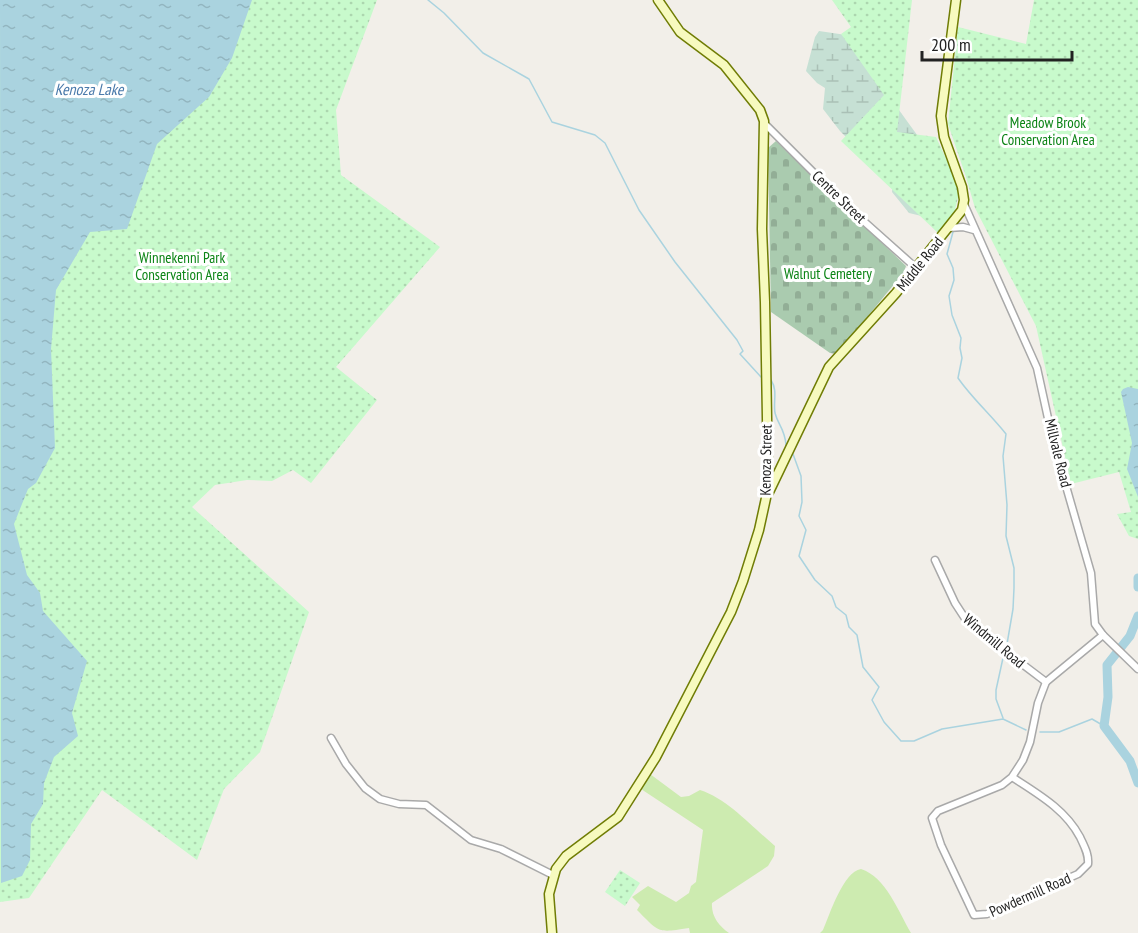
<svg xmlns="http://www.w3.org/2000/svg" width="1138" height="933" viewBox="0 0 1138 933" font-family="'PT Sans Narrow',sans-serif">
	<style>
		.grass { fill: #cdebb0 }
		.wetland { fill: url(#wetland-marsh) }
		.cemetery { fill: url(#cemetery-stones) }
		.park { fill: url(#park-dots) }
		.water { fill: url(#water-ripples) }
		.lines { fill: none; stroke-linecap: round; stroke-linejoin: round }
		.stream { stroke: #aad3df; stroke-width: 1.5 }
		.river { stroke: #aad3df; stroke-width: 9 }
		.street-casing { stroke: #a9a9a9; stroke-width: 9 }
		.secondary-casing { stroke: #707d05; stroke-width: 11 }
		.street { stroke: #fff; stroke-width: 6 }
		.secondary { stroke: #f7fabf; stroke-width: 8 }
		.labels { text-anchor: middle; stroke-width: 6; stroke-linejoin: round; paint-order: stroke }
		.park-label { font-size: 15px; fill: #0c8416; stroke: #fff }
		.street-label { font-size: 15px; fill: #222; stroke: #fff }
		.water-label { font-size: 16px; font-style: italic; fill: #4a7aab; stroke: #fff }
	</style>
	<defs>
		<pattern id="wetland-marsh" width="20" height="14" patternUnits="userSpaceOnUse" patternTransform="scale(1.5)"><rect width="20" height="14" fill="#c6e0d4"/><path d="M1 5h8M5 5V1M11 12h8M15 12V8" fill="none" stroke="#aac0b6"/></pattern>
		<pattern id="cemetery-stones" width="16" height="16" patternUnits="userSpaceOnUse" patternTransform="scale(1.5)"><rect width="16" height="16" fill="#aacbaf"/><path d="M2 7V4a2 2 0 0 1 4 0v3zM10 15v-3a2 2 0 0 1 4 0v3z" fill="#92ae96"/></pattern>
		<pattern id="park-dots" width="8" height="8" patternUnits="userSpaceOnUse" patternTransform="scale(1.5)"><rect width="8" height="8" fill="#c8facc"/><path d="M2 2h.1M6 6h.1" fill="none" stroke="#acd6af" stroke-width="1.8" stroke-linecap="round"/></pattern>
		<pattern id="water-ripples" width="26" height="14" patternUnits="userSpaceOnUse" patternTransform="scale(1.5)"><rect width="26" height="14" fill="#aad3df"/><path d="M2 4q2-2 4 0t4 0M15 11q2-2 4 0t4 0" fill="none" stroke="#92b5bf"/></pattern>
	</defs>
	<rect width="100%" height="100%" fill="#f2efe9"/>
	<g class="grass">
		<path d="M650,774L681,797L689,796L700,790C728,799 752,827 775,846L774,856L768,866L712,903C711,916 719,926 729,933H690L689,928C657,933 660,933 637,910L640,905L632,897L648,886L676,902L689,893L691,886L696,882L703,830L641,789Z"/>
		<path d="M861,869C886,877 898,911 911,933H820L823,930C830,914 843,872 861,869Z"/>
	</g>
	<path class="wetland" d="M819,31L853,36L891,99L920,139L930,218L909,213L892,192L894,172L868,159L840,131L823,109L825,88L817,83L806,71L815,37Z"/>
	<path class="cemetery" d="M776,141L906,266L904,272L837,354L830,353L771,312L768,148Z"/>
	<g class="park">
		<path d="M0,0H377L336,110L341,175L440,247L336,367L377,400L311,483L293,470L272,481L247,480L215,485L192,507L309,612L260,752L224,789L197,860L102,790L29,898L0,902Z"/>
		<path d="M832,0H912L897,132L936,137L960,189L954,214L938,233L841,141L884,95L841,34L851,27Z"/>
		<path d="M1034,0H1138V539L1129,536L1117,514L1131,512L1119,472L1071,484L1036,326L975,208L966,177L948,124L958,27L1026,44Z"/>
		<path d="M620,870L640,883L625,906L605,892Z"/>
	</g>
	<g class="water">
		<path d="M0,0H252L232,58L209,97L157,144L127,229L90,232L56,290L51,349L55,448L36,483L28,489L14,524L27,575L40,593L43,611L87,661L72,713L78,736L54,757L44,783L43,804L31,824L30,860L22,876L1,883Z"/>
		<path d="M1128,387L1138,389V497L1127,469L1132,443L1121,392L1123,389Z"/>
	</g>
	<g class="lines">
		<g class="stream">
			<path d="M428,0L444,13L483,53L529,79L552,122L595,135L605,143L639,210L675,262L737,340L743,351L740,354L761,377"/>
			<path d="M953,232L947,254L953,268L954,280L949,296L952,315L961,338L960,348L962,358L958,378C971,397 990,414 1006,434L1003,456L1007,505L1006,536L1014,568V588L1013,609L1007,644"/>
			<path d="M771,380C778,391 773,401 775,413C778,425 785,429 786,445"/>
			<path d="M793,454L801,476L802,502L799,516L806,530L799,556L815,580L832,596L836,607L846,615L849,627L857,635L863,667L879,687L872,700L884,722L901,741H914L942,729L1003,719L1026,730"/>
			<path d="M1003,718L996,699V690L1003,658"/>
			<path d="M1040,732H1059L1092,719L1104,726"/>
		</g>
		<g class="river">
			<path d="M1138,578V587"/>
			<path d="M1138,616L1130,636L1107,665L1108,697L1104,726L1130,761L1138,783"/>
		</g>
		<defs>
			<g id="street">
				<path d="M765,124L850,209L915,267"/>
				<path d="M964,204L1037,368L1053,441L1091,573L1095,624L1103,635L1138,669"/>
				<path d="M949,228L963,227L974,230"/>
				<path d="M935,560L955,603L968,623L1046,682"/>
				<path d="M331,738L346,764L365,788L380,799L399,804L426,805L471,840L501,849L553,875"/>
				<path d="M1012,777L1002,785L938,811L932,818L941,845L974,915L987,914L1078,874L1088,864C1089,854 1084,846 1080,837C1065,809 1038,794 1012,777L1023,760L1030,742L1038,703L1046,682L1103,635"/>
			</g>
			<g id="secondary">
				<path d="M769,492L829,367L896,293L962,210L964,200L962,187L944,137L941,116L956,0"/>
				<path d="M552,933L549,894L556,869L566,856L618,817L656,757L731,612L743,581L759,530L766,498L768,476L765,302L762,229L764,121L760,110L724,65L680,32L658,0"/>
			</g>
		</defs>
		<use href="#street" class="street-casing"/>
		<use href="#secondary" class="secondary-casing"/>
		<use href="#street" class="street"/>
		<use href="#secondary" class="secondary"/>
	</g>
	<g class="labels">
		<g class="park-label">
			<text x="1048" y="128">Meadow Brook<tspan x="1048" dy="17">Conservation Area</tspan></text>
			<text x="182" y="263">Winnekenni Park<tspan x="182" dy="17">Conservation Area</tspan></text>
			<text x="828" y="279">Walnut Cemetery</text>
		</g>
		<g class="street-label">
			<text transform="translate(839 197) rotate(44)" y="5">Centre Street</text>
			<text transform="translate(920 264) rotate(-51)" y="5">Middle Road</text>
			<text transform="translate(1058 453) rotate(76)" y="5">Millvale Road</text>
			<text transform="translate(766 460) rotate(-89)" y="5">Kenoza Street</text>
			<text transform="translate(994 641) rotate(40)" y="5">Windmill Road</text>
			<text transform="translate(1030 895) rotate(-24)" y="5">Powdermill Road</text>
		</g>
		<g class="water-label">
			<text x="89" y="95">Kenoza Lake</text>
		</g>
	</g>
	<path d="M922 51v9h150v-9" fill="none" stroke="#222222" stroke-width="3"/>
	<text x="931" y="51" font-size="18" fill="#222222" stroke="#ffffff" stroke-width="4.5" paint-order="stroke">200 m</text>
</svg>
